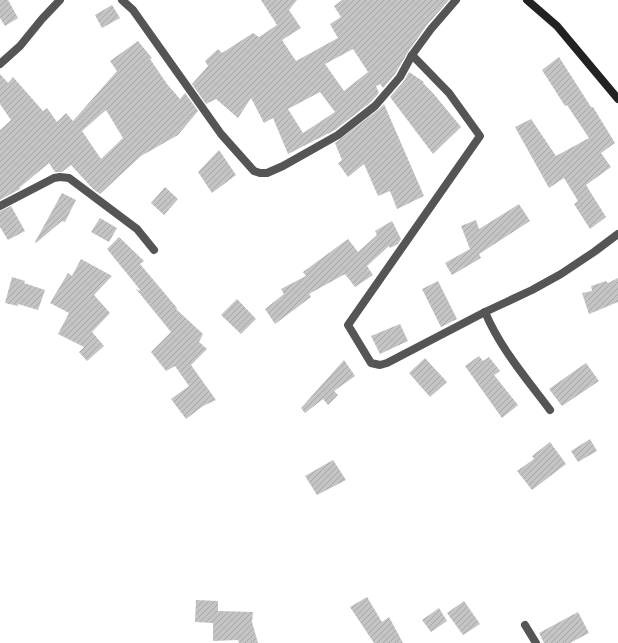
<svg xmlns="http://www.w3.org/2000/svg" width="618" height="643" viewBox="0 0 618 643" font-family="Quicksand,sans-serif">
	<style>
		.building { fill: url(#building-hatch); fill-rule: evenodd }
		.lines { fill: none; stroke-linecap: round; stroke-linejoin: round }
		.street { stroke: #555; stroke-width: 8 }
		.secondary { stroke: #222; stroke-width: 8 }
	</style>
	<defs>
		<pattern id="building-hatch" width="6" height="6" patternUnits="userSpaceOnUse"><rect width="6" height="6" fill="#c4c4c4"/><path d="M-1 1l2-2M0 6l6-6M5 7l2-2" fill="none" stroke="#a7a7a7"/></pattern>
	</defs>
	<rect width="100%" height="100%" fill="#fff"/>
	<g class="building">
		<path d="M0,0H8L18,18L5,26L0,18Z"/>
		<path d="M261,0H297L289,10L301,28L282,40L296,61L338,38L330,24L341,17L334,6L342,0H449L427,25L408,52L395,74L383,88L380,84L376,86L379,93L371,102L335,130L288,154L273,118L264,123L251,98L238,118L216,99L206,104L192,84L208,66L205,61L218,49L222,53L253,33L259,37L277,25ZM353,49L368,72L344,91L325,64ZM320,92L335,112L303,133L288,109Z"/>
		<path d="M112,5L120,18L102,28L95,15Z"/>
		<path d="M138,41L152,58L150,59L167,84L180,99L185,93L198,111L178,135L141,156L100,194L93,189L71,165L62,172H55L49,163L19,188L20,189L0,200V130L11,120L0,104V74L8,83L13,77L43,111L47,108L57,122L66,113L73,121L117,71L110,61ZM106,110L123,138L101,159L82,131Z"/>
		<path d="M559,57L591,107H593L615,143L601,153L611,167L586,185L606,217L590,229L574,204L578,201L564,178L549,188L515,127L531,119L556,156L589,138L567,105L565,106L542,70Z"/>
		<path d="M409,72L424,82L423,83L433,93L461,127L433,154L390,97L404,81Z"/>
		<path d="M384,104L424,196L397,209L390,191L378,196L364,164L348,177L338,163L342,160L335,143L378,110Z"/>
		<path d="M219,150L236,175L212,193L198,172Z"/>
		<path d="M165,187L178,199L164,215L151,203Z"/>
		<path d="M62,193L76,200L65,222L62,221L36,243L35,242Z"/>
		<path d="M519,204L530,221L479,254L481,258L452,275L445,263L470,249L461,226L476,220L479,229Z"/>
		<path d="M11,206L25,231L8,240L0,227V211Z"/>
		<path d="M100,218L117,228L109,242L91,232Z"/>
		<path d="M392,221L401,239L398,244L390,248L389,246L367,266L373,275L355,287L345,274L309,294L311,297L275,324L265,309L284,294L281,289L306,276L303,272L348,239L358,252L377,235L375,231Z"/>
		<path d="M119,237L144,261L140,264L177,308L176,309L203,334L199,342L207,349L191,365L216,400L203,406L186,419L171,399L189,386L175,366L166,371L151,352L171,332L136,289L141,291L107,249Z"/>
		<path d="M81,259L112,276L94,295L110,313L92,332L104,346L87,361L79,352L84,347L58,334L69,313L50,303L68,273L72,276Z"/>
		<path d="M12,277L25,281L24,283L45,290L38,310L18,304V306L5,303Z"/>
		<path d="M618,278V302L589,314L582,293L592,291L591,286L606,281L608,283Z"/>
		<path d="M438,281L457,319L441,327L422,289Z"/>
		<path d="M237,299L256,319L241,334L221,315Z"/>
		<path d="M400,324L408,341L380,354L371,336Z"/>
		<path d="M479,356L483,361L489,357L500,371L494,375L518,405L502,418L465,366Z"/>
		<path d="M425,358L447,382L430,397L409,373Z"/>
		<path d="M344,360L355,376L334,391L338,395L328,405L323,399L305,413L301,408Z"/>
		<path d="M586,363L599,381L562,406L549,389Z"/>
		<path d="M590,439L597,451L578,462L571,451Z"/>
		<path d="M550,442L566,464L532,490L517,471L534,459L532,456Z"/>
		<path d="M333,460L346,480L317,495L305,476Z"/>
		<path d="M367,597L382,622L389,617L403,643H374L350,607Z"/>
		<path d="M196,600L218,601V611L253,612L252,622L258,643H239L238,640L213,641V623L195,622Z"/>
		<path d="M464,601L480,624L463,635L447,613Z"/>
		<path d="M439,608L447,621L431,632L422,620Z"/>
		<path d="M578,612L589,633L570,643H544L539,633Z"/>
	</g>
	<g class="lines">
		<g class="street">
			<path d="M122,0L133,10L221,134L254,171L260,173H267L283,166L338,135L375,106L400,77L412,55L431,29L456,0"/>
			<path d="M412,55L449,93L480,136L348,325L371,363L380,365L387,363L485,312L532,290L561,274L594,252L618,234"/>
			<path d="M0,64L20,46L42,19L60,0"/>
			<path d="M0,206L54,178L60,177L69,178L137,229L154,250"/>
			<path d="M485,312C500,348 526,378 550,410"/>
			<path d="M525,625L536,643"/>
		</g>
		<path class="secondary" d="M527,0L557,26L618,99"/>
	</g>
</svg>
